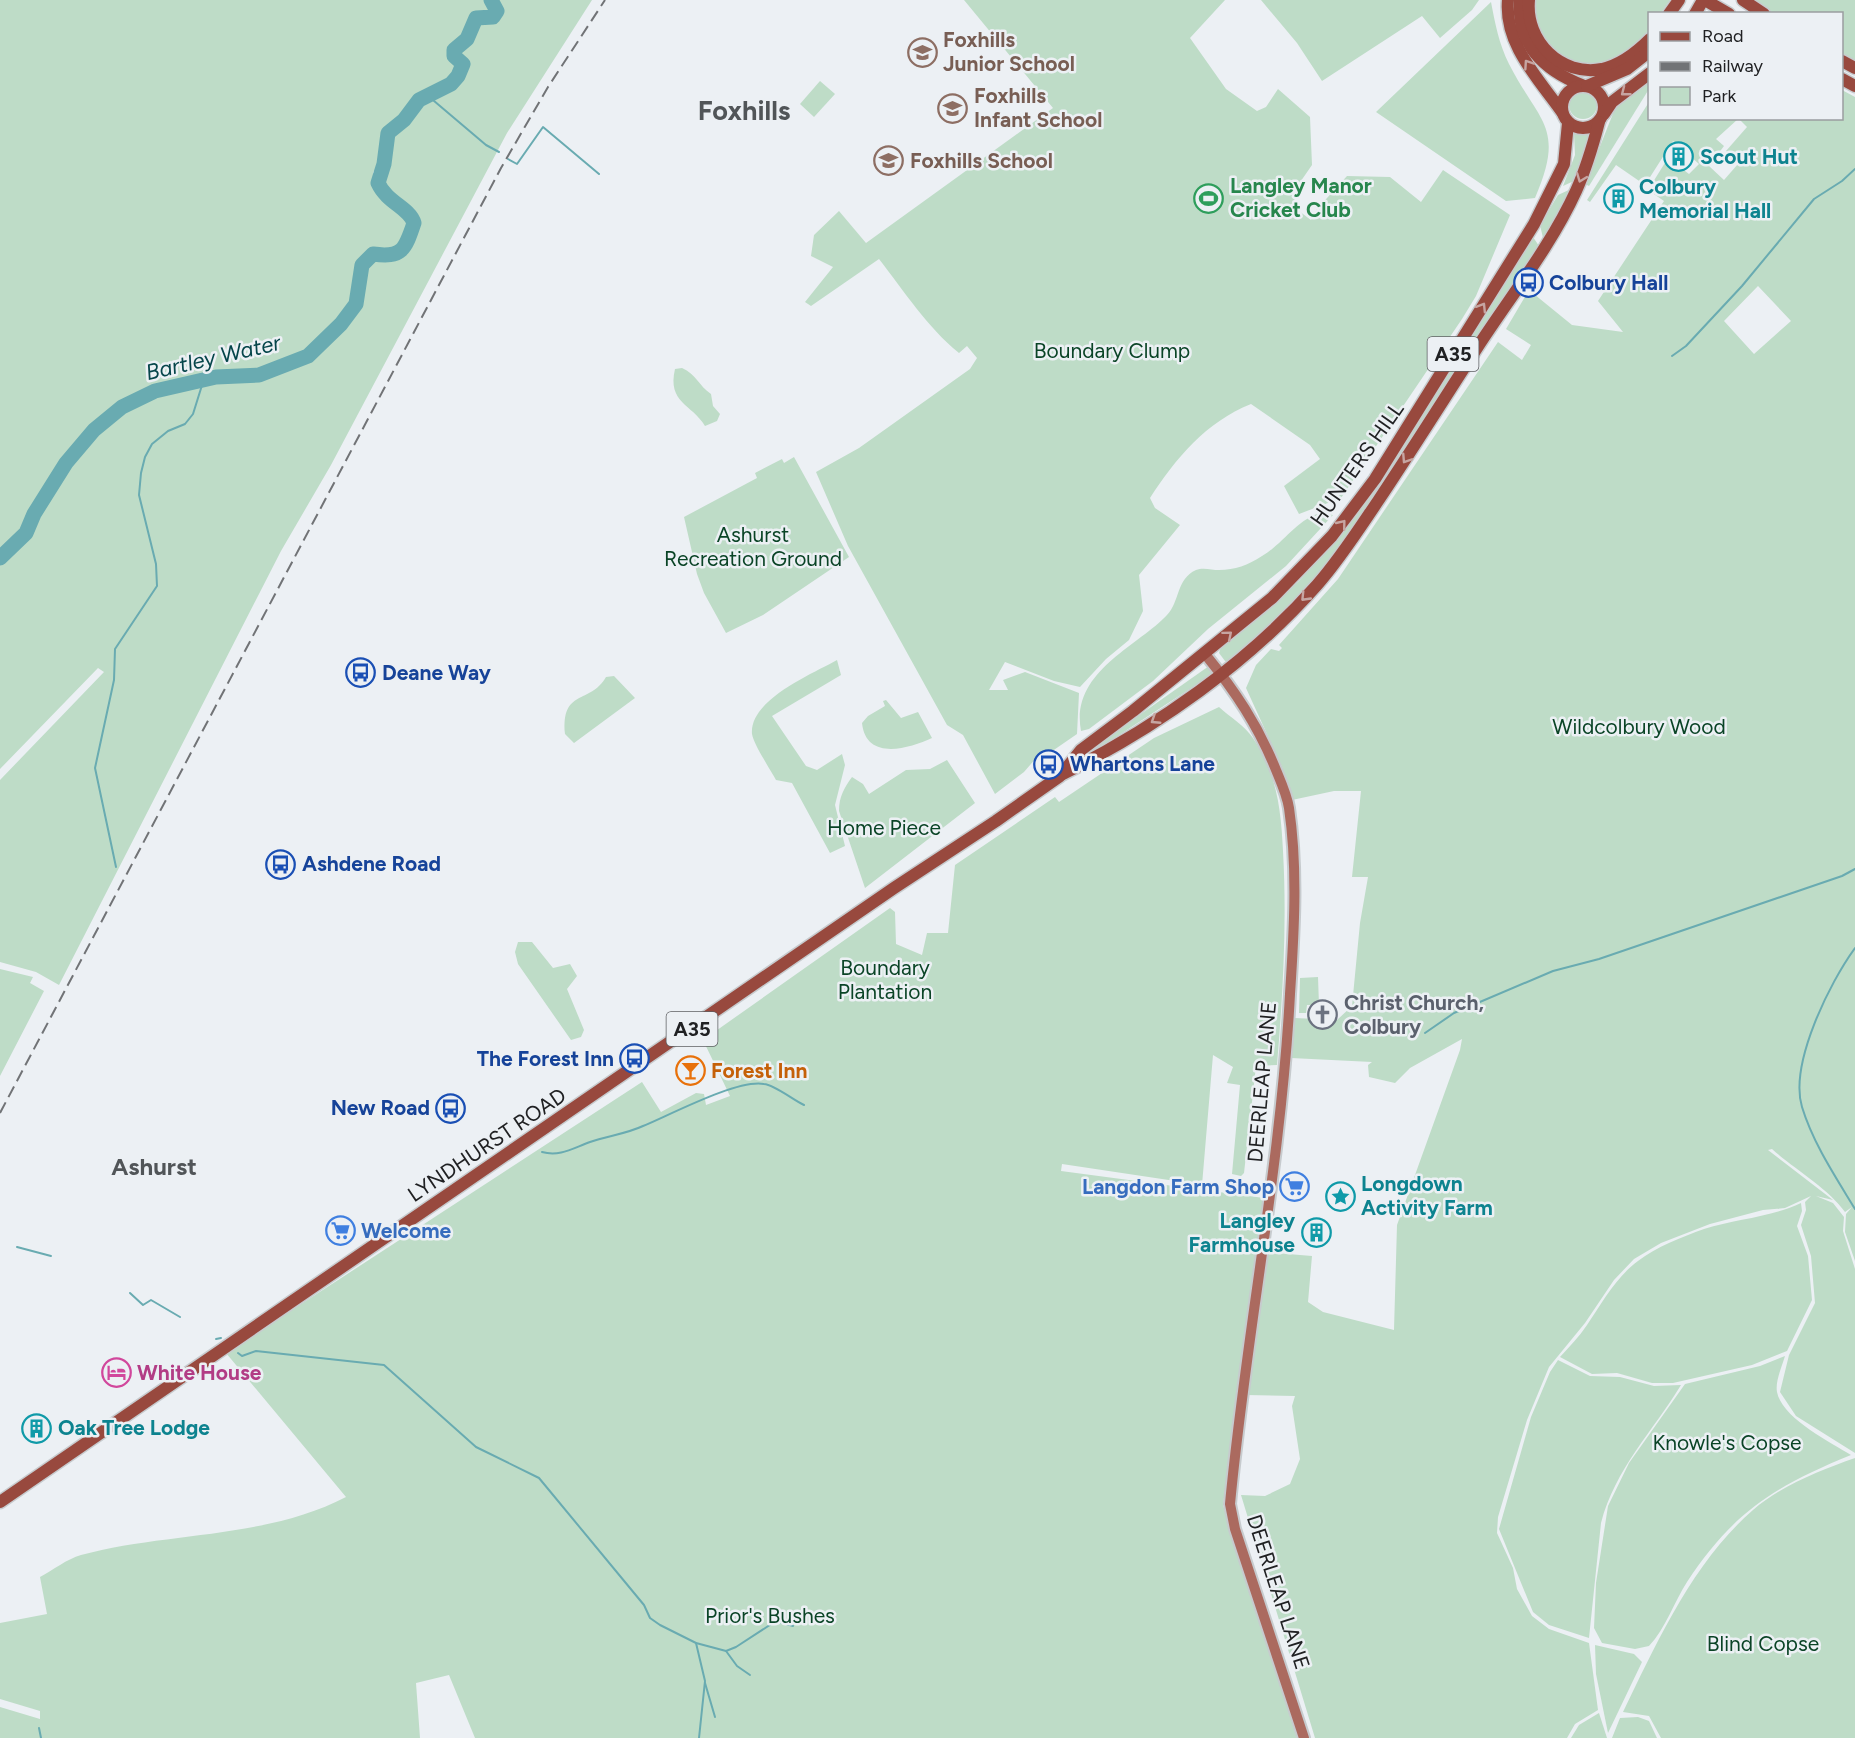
<svg xmlns="http://www.w3.org/2000/svg" width="1855" height="1738" viewBox="0 0 1855 1738" font-family="Figtree,sans-serif">
	<style>
		.green { fill: #bedcc7; fill-rule: evenodd }
		.lines { fill: none; stroke-linecap: round; stroke-linejoin: round }
		.stream { stroke: #69abb1; stroke-width: 2 }
		.river { stroke: #69abb1; stroke-width: 15 }
		.secondary-casing { stroke: #c7cbce; stroke-width: 14 }
		.primary-casing { stroke: #c7cbce; stroke-width: 15 }
		.secondary { stroke: #ab6a5f; stroke-width: 10 }
		.primary { stroke: #98493e; stroke-width: 12 }
		.rail { stroke: #717376; stroke-width: 2; stroke-dasharray: 12 6; stroke-linecap: butt }
		.oneway { stroke: #c6a5a2 }
		.labels { text-anchor: middle; stroke-width: 5; stroke-linejoin: round; paint-order: stroke }
		.shield { fill: #ecf0f4; stroke: #5d5f62; stroke-width: 1.5 }
		.shield-label { font-size: 20px; font-weight: bold; fill: #202123 }
		.education-label { font-size: 21px; font-weight: bold; fill: #785e54; stroke: #ecf0f4; text-anchor: start }
		.culture-label { font-size: 21px; font-weight: bold; fill: #0d838f; stroke: #ecf0f4; text-anchor: start }
		.leisure-label { font-size: 21px; font-weight: bold; fill: #27864d; stroke: #ecf0f4; text-anchor: start }
		.transit-label { font-size: 21px; font-weight: bold; fill: #164399; stroke: #ecf0f4; text-anchor: start }
		.park-label { font-size: 21px; fill: #0a4426; stroke: #ecf0f4 }
		.street-label { font-size: 21px; fill: #202123; stroke: #ecf0f4 }
		.worship-label { font-size: 21px; font-weight: bold; fill: #5b616d; stroke: #ecf0f4; text-anchor: start }
		.food-label { font-size: 21px; font-weight: bold; fill: #c56008; stroke: #ecf0f4; text-anchor: start }
		.shop-label { font-size: 21px; font-weight: bold; fill: #366cbe; stroke: #ecf0f4; text-anchor: end }
		.hotel-label { font-size: 21px; font-weight: bold; fill: #b23c85; stroke: #ecf0f4; text-anchor: start }
		.water-label { font-size: 22px; font-style: italic; fill: #05454a; stroke: #ecf0f4 }
		.quarter-label { font-size: 24px; font-weight: bold; fill: #515558; stroke: #ecf0f4 }
		.district-label { font-size: 27px; font-weight: bold; fill: #515558; stroke: #ecf0f4 }
	</style>
	<rect width="100%" height="100%" fill="#ecf0f4"/>
	<g class="green">
		<path d="M0,0H592L507,133L331,465L281,551L59,985L36,972L0,962V780L104,672L98,668L0,769V560L26,539L42,506L39,503C28,515 29,517 25,531L0,553ZM426,93L428,97L421,101L403,126L390,134C387,143 383,185 386,191L414,209C427,248 402,256 370,260L365,272L360,309L334,336L332,333L355,302L361,258C368,254 373,255 380,255C398,254 404,241 412,227C409,207 386,208 378,192C375,186 375,178 373,172L383,165L385,134L401,120L421,95Z"/>
		<path d="M964,0H1225L1190,38L1226,89L1257,111L1266,107L1278,89L1310,117L1312,165L1294,191L1295,208L1311,220L1317,209L1347,176L1390,177L1421,202L1443,170L1510,215L1476,296L1462,319L1341,498L1299,514L1284,486L1320,459L1310,445L1251,404C1206,422 1176,458 1150,498L1155,508L1180,525L1139,575L1143,611L1129,640L1106,659L1080,687L1054,681L1005,662L989,690H1008L1003,680L1025,672L1079,693L1077,734L1048,754L1037,757L1024,772L995,794L963,735L947,725L848,546L816,472L859,448L970,369L977,358L967,346L959,353C927,327 904,291 879,259L811,306L805,302L833,267L811,256L814,235L839,211L866,243L1053,108Z"/>
		<path d="M1261,0H1479L1472,10L1440,38L1422,16L1322,81L1297,43Z"/>
		<path d="M1535,0H1670L1661,13L1650,14L1649,30C1636,46 1612,64 1589,65C1556,65 1532,31 1535,0Z"/>
		<path d="M1753,0H1855V61L1842,53V14L1773,13Z"/>
		<path d="M1491,2C1495,23 1499,44 1509,64C1539,123 1566,126 1535,198L1506,201L1376,112Z"/>
		<path d="M1650,80L1649,89L1589,186L1585,184L1616,106Z"/>
		<path d="M820,81L835,94L814,117L800,104Z"/>
		<path d="M1842,90L1855,97V1261L1845,1232L1846,1214L1852,1207L1845,1212C1828,1188 1794,1169 1772,1149L1768,1150L1833,1200L1816,1196L1833,1203L1844,1217L1843,1231L1855,1269V1453L1796,1416L1780,1392L1789,1355L1815,1303L1811,1256L1801,1225L1806,1210L1805,1202L1811,1196L1785,1208L1763,1210L1710,1224L1661,1243L1634,1259L1614,1280L1585,1323L1549,1367L1527,1420L1498,1517L1497,1533L1513,1568L1517,1589L1532,1616L1549,1629L1589,1643L1598,1710L1575,1724L1567,1738H1315L1241,1495L1265,1496L1290,1484L1300,1459L1292,1406L1295,1396L1246,1395L1265,1252L1312,1256L1308,1302L1323,1312L1394,1330L1397,1225L1460,1050L1462,1039L1410,1068L1395,1083L1369,1077L1368,1065L1372,1062L1291,1058L1295,1018L1337,1020L1352,1006L1360,923L1368,877H1352L1361,791H1334L1292,800L1282,767L1246,688L1256,665L1271,649L1279,651L1282,648L1279,645L1338,579L1498,342L1522,360L1531,345L1506,329L1529,290L1572,325L1623,332L1598,301L1664,201L1648,190L1668,158L1689,174L1699,164L1673,141L1645,185L1616,165L1590,202L1587,200L1649,102L1650,118L1738,119L1716,139L1724,146L1709,166L1724,180L1738,164L1726,151L1747,127L1739,119L1842,118ZM1758,286L1791,321L1754,354L1724,321Z"/>
		<circle cx="1583" cy="105" r="14"/>
		<path d="M1574,133H1591L1576,180L1563,186L1575,155Z"/>
		<path d="M1573,188L1546,236L1543,238L1540,225L1558,195Z"/>
		<path d="M1533,237L1539,246L1349,533L1317,578L1276,623L1229,661H1225L1219,653L1221,647L1299,581L1356,516Z"/>
		<path d="M682,368C696,374 699,386 711,394L713,406L720,414L717,421L705,426C692,404 667,403 675,369Z"/>
		<path d="M794,457L849,557L763,615L726,633L704,593L697,574L684,517L757,478L755,473L782,459L784,463Z"/>
		<path d="M1321,513L1333,515L1286,566L1208,629L1153,681L1089,729L1081,731C1070,672 1137,647 1167,615C1180,602 1176,579 1196,570C1203,567 1212,570 1219,570C1235,570 1248,565 1262,556C1282,545 1298,518 1321,513Z"/>
		<path d="M837,660L841,675L772,716L806,766L817,770L842,754L845,765L835,805L845,846L830,853L792,783L776,780C770,769 754,745 752,734C749,700 812,674 837,660Z"/>
		<path d="M1209,666L1213,672L1202,681L1090,754L1077,759Z"/>
		<path d="M614,676L635,698L574,743L565,734C561,688 590,705 606,677Z"/>
		<path d="M886,700L901,718L918,712L932,738C908,749 866,761 862,723L868,716L885,706L883,701Z"/>
		<path d="M1219,707C1230,717 1245,726 1253,738C1277,774 1281,809 1283,851C1287,923 1283,993 1277,1065L1256,1066L1244,1173L1241,1176L1232,1174L1240,1085L1227,1083L1233,1067L1213,1055L1202,1185L1062,1164L1061,1171L1264,1198L1223,1505L1297,1738H475L449,1675L416,1683L420,1738H0V1707L40,1719V1711L0,1699V1623L47,1614L40,1577C53,1570 67,1559 81,1555C165,1532 266,1539 346,1497L226,1353L642,1082L661,1112L696,1093L704,1094L706,1105L730,1096L703,1040L890,908L895,912L896,944L922,955L927,933H948L955,865L1055,797L1059,802L1154,738Z"/>
		<path d="M947,760L975,803L865,888L839,811C839,797 844,788 852,777L863,784L869,794L906,770L930,769Z"/>
		<path d="M518,942H532L553,968L570,964L577,976L567,989L584,1030L581,1037L571,1040L518,964L515,952Z"/>
		<path d="M0,969L33,977L30,983L44,991L0,1076Z"/>
		<path d="M1318,977L1319,1005H1307L1306,1013H1299L1300,978Z"/>
		<path d="M1801,1203L1802,1211L1797,1226L1808,1256L1812,1300L1787,1351L1752,1365L1673,1383H1652L1617,1373L1592,1374L1560,1357C1569,1347 1579,1337 1587,1325C1602,1303 1616,1277 1638,1261C1656,1247 1682,1237 1704,1229C1736,1219 1772,1217 1801,1203Z"/>
		<path d="M1785,1356C1782,1366 1775,1382 1777,1392C1782,1418 1830,1442 1851,1455C1775,1486 1733,1512 1687,1582C1674,1602 1666,1628 1649,1646L1635,1649L1602,1643L1594,1628L1596,1583L1608,1506L1629,1463L1685,1384L1760,1366Z"/>
		<path d="M1558,1360L1590,1376L1620,1377L1654,1386L1681,1385C1653,1431 1615,1469 1601,1523L1589,1638L1549,1625L1533,1612L1499,1529L1531,1417L1550,1372Z"/>
		<path d="M1855,1458V1738H1661L1649,1716L1623,1712C1657,1642 1693,1562 1753,1510C1780,1486 1821,1470 1855,1458Z"/>
		<path d="M1595,1645L1634,1654L1642,1662L1608,1733L1596,1674Z"/>
		<path d="M1599,1713L1607,1738H1571L1579,1725Z"/>
		<path d="M1638,1717L1649,1721L1657,1738H1612L1620,1718Z"/>
	</g>
	<g class="lines">
		<g class="stream">
			<path d="M427,95L486,145L499,152"/>
			<path d="M508,159L517,164L543,127L599,174"/>
			<path d="M1672,356L1686,346L1742,286L1814,199L1842,181L1855,169"/>
			<path d="M116,867L95,768L114,680L115,649L157,586L156,564L139,495L141,473L145,457L152,444L168,431L185,424L193,414L203,382"/>
			<path d="M1855,948C1830,982 1789,1064 1802,1107C1813,1143 1835,1176 1855,1209"/>
			<path d="M1425,1033L1454,1013L1553,971L1599,959L1842,876L1855,869"/>
			<path d="M542,1152C560,1157 573,1148 590,1142C607,1136 626,1134 643,1126C670,1115 737,1079 764,1084C775,1085 793,1100 804,1105"/>
			<path d="M17,1247L51,1256"/>
			<path d="M130,1293L143,1305L151,1300L180,1317"/>
			<path d="M216,1339L221,1338"/>
			<path d="M238,1353L242,1356L256,1351L384,1365L476,1447L539,1478L644,1605L650,1618L660,1625L696,1643L726,1651L736,1647L776,1621L793,1626"/>
			<path d="M696,1643L705,1681L699,1738"/>
			<path d="M726,1651L737,1666L750,1675"/>
			<path d="M705,1683L715,1717"/>
			<path d="M39,1728L41,1738"/>
		</g>
		<path class="river" d="M0,558L26,533L34,514L66,463L94,430L122,407L155,391L216,377L259,375L308,356L341,324L356,304L362,265L373,254C402,258 405,250 414,223C410,208 387,203 378,183L384,164L388,133L404,120L419,100L451,84L458,76L463,64L454,56V50L467,39L476,18L493,17L497,11L491,0"/>
		<defs>
			<path id="secondary" d="M1205,654C1235,691 1258,725 1276,770C1281,782 1287,795 1289,808C1298,869 1294,933 1290,994C1281,1165 1246,1333 1230,1504L1235,1529L1304,1738"/>
			<g id="primary">
				<path d="M1508,0C1504,44 1538,78 1562,112"/>
				<path d="M1520,0C1516,44 1544,70 1582,85"/>
				<path d="M1529,0C1525,41 1561,77 1602,69C1620,65 1638,51 1650,39"/>
				<path d="M1705,0L1729,14"/>
				<path d="M1743,0L1764,14"/>
				<path d="M1669,14L1679,0"/>
				<path d="M1695,14L1703,0"/>
				<path d="M1842,61L1855,68"/>
				<path d="M1842,79L1855,86"/>
				<circle cx="1583" cy="107" r="21"/>
				<path d="M1587,86L1627,69L1650,51"/>
				<path d="M1604,114L1612,102L1650,73"/>
				<path d="M1063,774C1157,727 1248,663 1317,585C1340,559 1359,529 1378,501C1412,450 1444,399 1477,348C1510,297 1551,246 1576,191C1586,169 1593,145 1599,122"/>
				<path d="M0,1502L894,888L996,821L1060,776L1081,750L1133,711L1272,598L1332,536L1375,479L1534,224L1564,164L1568,123"/>
			</g>
		</defs>
		<use href="#secondary" class="secondary-casing"/>
		<use href="#primary" class="primary-casing"/>
		<use href="#secondary" class="secondary"/>
		<use href="#primary" class="primary"/>
		<path class="rail" d="M0,1113L501,168L548,87L605,0"/>
	</g>
	<defs><path id="oneway-chevron" d="M-2-3.5L2.5 0L-2 3.5" fill="none" stroke-width="1.6" stroke-linecap="round" stroke-linejoin="round" transform="scale(1.5)"/></defs>
	<g class="oneway">
		<use href="#oneway-chevron" transform="translate(1528 64) rotate(-124)"/>
		<use href="#oneway-chevron" transform="translate(1625 92) rotate(142)"/>
		<use href="#oneway-chevron" transform="translate(1581 178) rotate(111)"/>
		<use href="#oneway-chevron" transform="translate(1482 307) rotate(-58)"/>
		<use href="#oneway-chevron" transform="translate(1406 459) rotate(123)"/>
		<use href="#oneway-chevron" transform="translate(1342 524) rotate(-51)"/>
		<use href="#oneway-chevron" transform="translate(1305 597) rotate(134)"/>
		<use href="#oneway-chevron" transform="translate(1228 635) rotate(-40)"/>
		<use href="#oneway-chevron" transform="translate(1155 720) rotate(147)"/>
	</g>
	<defs>
		<symbol id="school-ring" viewBox="-11 -11 22 22"><circle r="9.5" fill="#ecf0f4" stroke="#8d6e63" stroke-width="1.5"/><path d="M0-5L7-2L0 1L-7-2ZM-4 1L0 2.5L4 1V4Q0 6-4 4Z" fill="#8d6e63"/></symbol>
		<symbol id="building-ring" viewBox="-11 -11 22 22"><circle r="9.5" fill="#ecf0f4" stroke="#0f9aa8" stroke-width="1.5"/><path d="M-4-6H4V6H1V3H-1V6H-4ZM-2.5-4.3h1.7v1.8h-1.7ZM.8-4.3h1.7v1.8H.8ZM-2.5-1h1.7V.8h-1.7ZM.8-1h1.7V.8H.8Z" fill="#0f9aa8"/></symbol>
		<symbol id="stadium-ring" viewBox="-11 -11 22 22"><circle r="9.5" fill="#ecf0f4" stroke="#2e9e5b" stroke-width="1.5"/><path d="M0-5a6.5 5 0 1 0 0 10a6.5 5 0 1 0 0-10ZM-3.5-1.8h7v3.6h-7Z" fill="#2e9e5b"/></symbol>
		<symbol id="bus-ring" viewBox="-11 -11 22 22"><circle r="9.5" fill="#ecf0f4" stroke="#1a4fb4" stroke-width="1.5"/><path d="M-5-6H5V4H4V6H2V4H-2V6H-4V4H-5ZM-3.5-4V0h7V-4ZM-3.5 1.2v1.5H-2V1.2ZM2 1.2v1.5H3.5V1.2Z" fill="#1a4fb4"/></symbol>
		<symbol id="church-ring" viewBox="-11 -11 22 22"><circle r="9.5" fill="#ecf0f4" stroke="#6b7280" stroke-width="1.5"/><path d="M-1.2-6h2.4v3.5h3.3v2.4h-3.3V6h-2.4V-.1h-3.3v-2.4h3.3Z" fill="#6b7280"/></symbol>
		<symbol id="bar-ring" viewBox="-11 -11 22 22"><circle r="9.5" fill="#ecf0f4" stroke="#e8710a" stroke-width="1.5"/><path d="M-6-5H6L.8 .8V4.5H3.5V6h-7V4.5H-.8V.8Z" fill="#e8710a"/></symbol>
		<symbol id="supermarket-ring" viewBox="-11 -11 22 22"><circle r="9.5" fill="#ecf0f4" stroke="#3f7fe0" stroke-width="1.5"/><path d="M-6-5.5h2.5l.6 2H6L4.5 2H-2.5L-4.4-4H-6ZM-1.5 3.2a1.3 1.3 0 1 0 .1 0ZM3 3.2a1.3 1.3 0 1 0 .1 0Z" fill="#3f7fe0"/></symbol>
		<symbol id="sight-ring" viewBox="-11 -11 22 22"><circle r="9.5" fill="#ecf0f4" stroke="#0f9aa8" stroke-width="1.5"/><path d="M0-6L1.8-2.2L6-1.7L2.9 1.2L3.7 5.4L0 3.3L-3.7 5.4L-2.9 1.2L-6-1.7L-1.8-2.2Z" fill="#0f9aa8"/></symbol>
		<symbol id="hotel-ring" viewBox="-11 -11 22 22"><circle r="9.5" fill="#ecf0f4" stroke="#d1479c" stroke-width="1.5"/><path d="M-6-4.5h1.5V1H6V5H4.5V3h-9V5H-6ZM-4 0a1.8 1.8 0 1 1 3.6 0ZM.5 0V-2.5h3Q6-2.5 6 0Z" fill="#d1479c"/></symbol>
	</defs>
	<g fill-rule="evenodd">
		<use href="#school-ring" x="906" y="36" width="33" height="33"/>
		<use href="#school-ring" x="936" y="92" width="33" height="33"/>
		<use href="#building-ring" x="1662" y="140" width="33" height="33"/>
		<use href="#school-ring" x="872" y="144" width="33" height="33"/>
		<use href="#stadium-ring" x="1192" y="182" width="33" height="33"/>
		<use href="#building-ring" x="1602" y="182" width="33" height="33"/>
		<use href="#bus-ring" x="1512" y="266" width="33" height="33"/>
		<use href="#bus-ring" x="344" y="656" width="33" height="33"/>
		<use href="#bus-ring" x="1032" y="748" width="33" height="33"/>
		<use href="#bus-ring" x="264" y="848" width="33" height="33"/>
		<use href="#church-ring" x="1306" y="998" width="33" height="33"/>
		<use href="#bus-ring" x="618" y="1042" width="33" height="33"/>
		<use href="#bar-ring" x="674" y="1054" width="33" height="33"/>
		<use href="#bus-ring" x="434" y="1092" width="33" height="33"/>
		<use href="#supermarket-ring" x="1278" y="1170" width="33" height="33"/>
		<use href="#sight-ring" x="1324" y="1180" width="33" height="33"/>
		<use href="#supermarket-ring" x="324" y="1214" width="33" height="33"/>
		<use href="#building-ring" x="1300" y="1216" width="33" height="33"/>
		<use href="#hotel-ring" x="100" y="1356" width="33" height="33"/>
		<use href="#building-ring" x="20" y="1412" width="33" height="33"/>
	</g>
	<g class="labels">
		<g class="shield">
			<rect x="1427.5" y="337" width="51" height="34" rx="4.5"/>
			<rect x="666.5" y="1012" width="51" height="34" rx="4.5"/>
		</g>
		<g class="shield-label">
			<text x="1453" y="361">A35</text>
			<text x="692" y="1036">A35</text>
		</g>
		<g class="education-label">
			<text x="943" y="47">Foxhills<tspan x="943" dy="24">Junior School</tspan></text>
			<text x="974" y="103">Foxhills<tspan x="974" dy="24">Infant School</tspan></text>
			<text x="910" y="168">Foxhills School</text>
		</g>
		<g class="culture-label">
			<text x="1700" y="164">Scout Hut</text>
			<text x="1639" y="194">Colbury<tspan x="1639" dy="24">Memorial Hall</tspan></text>
			<text x="1361" y="1191">Longdown<tspan x="1361" dy="24">Activity Farm</tspan></text>
			<text x="1295" y="1228" text-anchor="end">Langley<tspan x="1295" dy="24">Farmhouse</tspan></text>
			<text x="58" y="1435">Oak Tree Lodge</text>
		</g>
		<g class="leisure-label">
			<text x="1230" y="193">Langley Manor<tspan x="1230" dy="24">Cricket Club</tspan></text>
		</g>
		<g class="transit-label">
			<text x="1549" y="290">Colbury Hall</text>
			<text x="382" y="680">Deane Way</text>
			<text x="1070" y="771">Whartons Lane</text>
			<text x="302" y="871">Ashdene Road</text>
			<text x="614" y="1066" text-anchor="end">The Forest Inn</text>
			<text x="430" y="1115" text-anchor="end">New Road</text>
		</g>
		<g class="park-label">
			<text x="1112" y="358">Boundary Clump</text>
			<text x="753" y="542">Ashurst<tspan x="753" dy="24">Recreation Ground</tspan></text>
			<text x="1639" y="734">Wildcolbury Wood</text>
			<text x="884" y="835">Home Piece</text>
			<text x="885" y="975">Boundary<tspan x="885" dy="24">Plantation</tspan></text>
			<text x="1727" y="1450">Knowle's Copse</text>
			<text x="770" y="1623">Prior's Bushes</text>
			<text x="1763" y="1651">Blind Copse</text>
		</g>
		<g class="street-label">
			<text transform="translate(1357 464) rotate(-55)" y="7">HUNTERS HILL</text>
			<text transform="translate(1262 1082) rotate(-85)" y="7">DEERLEAP LANE</text>
			<text transform="translate(487 1145) rotate(-34)" y="7">LYNDHURST ROAD</text>
			<text transform="translate(1278 1592) rotate(72)" y="7">DEERLEAP LANE</text>
		</g>
		<g class="worship-label">
			<text x="1344" y="1010">Christ Church,<tspan x="1344" dy="24">Colbury</tspan></text>
		</g>
		<g class="food-label">
			<text x="711" y="1078">Forest Inn</text>
		</g>
		<g class="shop-label">
			<text x="1274" y="1194">Langdon Farm Shop</text>
			<text x="361" y="1238" text-anchor="start">Welcome</text>
		</g>
		<g class="hotel-label">
			<text x="137" y="1380">White House</text>
		</g>
		<g class="water-label">
			<text transform="translate(213 357) rotate(-13)" y="8">Bartley Water</text>
		</g>
		<g class="quarter-label">
			<text x="154" y="1175">Ashurst</text>
		</g>
		<g class="district-label">
			<text x="744" y="120">Foxhills</text>
		</g>
	</g>
	<rect x="1648" y="12" width="195" height="108" fill="#ecf0f4" stroke="#9a9da0" stroke-width="1.5"/>
	<rect x="1660" y="32" width="30" height="9" fill="#98493e" stroke="#9a9da0" stroke-width="1.5"/>
	<text x="1702" y="42" font-size="18" fill="#202123">Road</text>
	<rect x="1660" y="62" width="30" height="9" fill="#717376" stroke="#9a9da0" stroke-width="1.5"/>
	<text x="1702" y="72" font-size="18" fill="#202123">Railway</text>
	<rect x="1660" y="87" width="30" height="18" fill="#bedcc7" stroke="#9a9da0" stroke-width="1.5"/>
	<text x="1702" y="102" font-size="18" fill="#202123">Park</text>
</svg>
